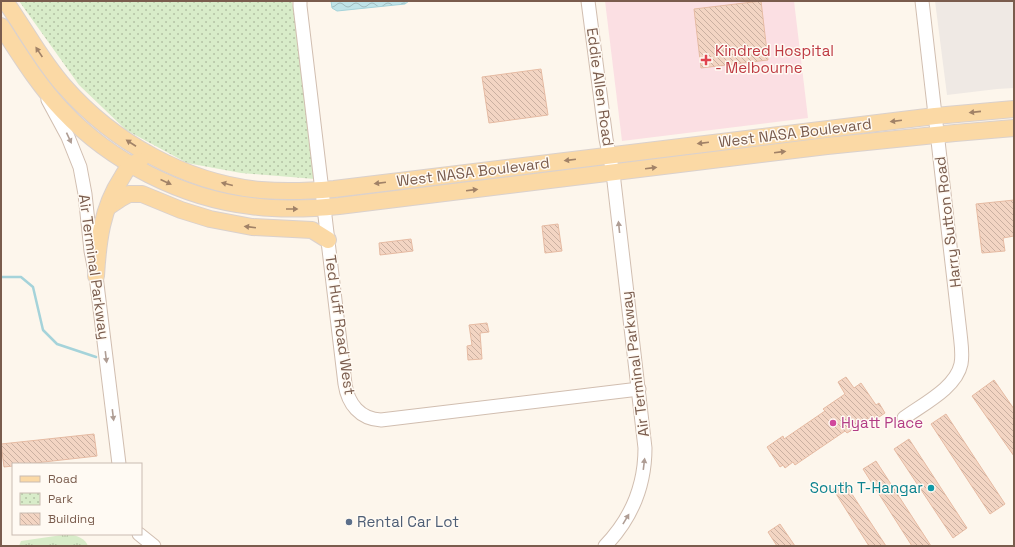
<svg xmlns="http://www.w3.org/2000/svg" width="1015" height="547" viewBox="0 0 1015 547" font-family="'Space Grotesk',sans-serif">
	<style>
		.industrial { fill: #efe9e4 }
		.medical { fill: #fbdfe3 }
		.grass { fill: url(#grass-tufts) }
		.park { fill: url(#park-dots) }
		.water { fill: url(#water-waves); stroke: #a5d3da }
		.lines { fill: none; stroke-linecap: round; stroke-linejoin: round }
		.stream { stroke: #a5d3da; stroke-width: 2.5 }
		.building { fill: url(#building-back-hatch); stroke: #e6bba3 }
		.minor-casing { stroke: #d1beb0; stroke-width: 15 }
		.major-casing { stroke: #dad1cd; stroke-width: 18 }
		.minor { stroke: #fff; stroke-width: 13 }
		.major { stroke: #fbd9a5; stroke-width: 16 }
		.oneway { fill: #a18267 }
		.oneway2 { fill: #af9d94 }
		.health-dot { fill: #e0444e; stroke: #fffaf3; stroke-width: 1.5 }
		.hotel-dot { fill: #d1479c; stroke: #fffaf3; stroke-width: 1.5 }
		.culture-dot { fill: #0f9aa8; stroke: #fffaf3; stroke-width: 1.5 }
		.service-dot { fill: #5c6f8a; stroke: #fffaf3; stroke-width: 1.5 }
		.labels { text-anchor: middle; stroke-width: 3; stroke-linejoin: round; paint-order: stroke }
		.health-label { font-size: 15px; fill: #be3a42; stroke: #fffaf3; text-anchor: start }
		.street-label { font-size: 15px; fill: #7a5c4d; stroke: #fffaf3 }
		.hotel-label { font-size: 15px; fill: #b23c85; stroke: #fffaf3; text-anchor: start }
		.culture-label { font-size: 15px; fill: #0d838f; stroke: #fffaf3; text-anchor: end }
		.service-label { font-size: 15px; fill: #4e5e75; stroke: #fffaf3; text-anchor: start }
	</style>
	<defs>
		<pattern id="grass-tufts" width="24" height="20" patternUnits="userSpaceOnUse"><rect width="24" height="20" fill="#d8ecc9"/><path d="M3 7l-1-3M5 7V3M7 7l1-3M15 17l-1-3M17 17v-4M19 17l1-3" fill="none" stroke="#b4c2a5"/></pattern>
		<pattern id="park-dots" width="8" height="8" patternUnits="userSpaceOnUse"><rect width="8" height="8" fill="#d8ecc9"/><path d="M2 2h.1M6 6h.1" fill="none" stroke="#b4c2a5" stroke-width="1.8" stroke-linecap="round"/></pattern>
		<pattern id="water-waves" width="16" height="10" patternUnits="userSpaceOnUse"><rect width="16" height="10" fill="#bfe3e8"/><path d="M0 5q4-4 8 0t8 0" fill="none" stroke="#a0bbbe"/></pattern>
		<pattern id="building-back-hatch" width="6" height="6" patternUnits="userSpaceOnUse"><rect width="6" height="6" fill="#f3d5c3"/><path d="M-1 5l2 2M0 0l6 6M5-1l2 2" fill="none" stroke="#cab0a1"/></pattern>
	</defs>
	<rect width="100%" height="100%" fill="#fdf6ec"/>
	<path class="industrial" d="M935,1H1014V88L997,89L947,95Z"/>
	<path class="medical" d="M605,1H794L808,118L622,141Z"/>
	<path class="grass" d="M69,534C77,536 85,538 88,546H19L21,541Z"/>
	<path class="park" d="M19,1H292L302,63L315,179L241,173L187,163L126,130L79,85Z"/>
	<path class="water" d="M331,1H409L405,4L337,11L332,8Z"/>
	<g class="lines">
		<path class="stream" d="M1,277H21L33,287L43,330L57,344L96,357"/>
	</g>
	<g class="building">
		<path d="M761,1L768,60L701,68L694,9Z"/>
		<path d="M541,69L548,115L489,123L482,77Z"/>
		<path d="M1014,200V236L1003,238L1005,251L982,253L976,204Z"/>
		<path d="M558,224L562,251L545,253L542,226Z"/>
		<path d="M411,239L413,251L380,255L379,243Z"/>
		<path d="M487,323L489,332L480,333L482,359L468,360L467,346L472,345L469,325Z"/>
		<path d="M846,377L854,388L861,383L876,405L879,403L885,413L876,419L875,417L869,421L867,418L856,425L857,427L847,433L845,431L795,465L793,462L785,468L783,465L780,467L767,447L783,436L784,439L825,411L823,409L845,394L838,382Z"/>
		<path d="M994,380L1014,409V456L972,396Z"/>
		<path d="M946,414L1005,504L990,514L931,424Z"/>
		<path d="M94,434L97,456L26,464H13V466L4,467L1,444Z"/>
		<path d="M909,439L967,528L953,538L894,449Z"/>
		<path d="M876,461L931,546H912L863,469Z"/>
		<path d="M844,482L886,546H869L833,489Z"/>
		<path d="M780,524L795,546H777L768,532Z"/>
	</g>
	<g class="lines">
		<defs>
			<g id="minor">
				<path d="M300,1V6L345,384C348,404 360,419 381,420L639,389"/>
				<path d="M588,1L606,139L613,173L645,448C645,486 631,519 605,546"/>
				<path d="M48,100L68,137L80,167L85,194L91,251L96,276L119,464"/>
				<path d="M904,418C923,404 956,388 961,364C963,354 961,343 960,333L922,1"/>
				<path d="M139,534L154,546"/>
			</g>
			<g id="major">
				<path d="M5,1C25,29 41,60 64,86C113,142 186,183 261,190C286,192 310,191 334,189L935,116L1014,109"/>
				<path d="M1,26C20,55 38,85 63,111C111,162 182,198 251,206C280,210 309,209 339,206L827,146L955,133L1014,128"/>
				<path d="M108,207L120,199L129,194H142L181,210L210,219L252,227L312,230L328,240"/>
				<path d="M96,276C98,242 102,208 121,179C126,170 130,163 140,161"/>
			</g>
		</defs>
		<use href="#minor" class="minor-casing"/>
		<use href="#major" class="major-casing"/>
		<use href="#minor" class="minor"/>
		<use href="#major" class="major"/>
	</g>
	<defs><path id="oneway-solid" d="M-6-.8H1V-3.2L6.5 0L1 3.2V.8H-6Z"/></defs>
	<g class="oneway">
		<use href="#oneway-solid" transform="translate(39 52) rotate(-124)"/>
		<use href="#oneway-solid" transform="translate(975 112) rotate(174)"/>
		<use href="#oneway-solid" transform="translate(896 121) rotate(173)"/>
		<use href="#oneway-solid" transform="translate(131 143) rotate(-147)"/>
		<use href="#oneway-solid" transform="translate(703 143) rotate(173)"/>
		<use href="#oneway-solid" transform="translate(780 152) rotate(-7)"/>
		<use href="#oneway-solid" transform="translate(570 160) rotate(173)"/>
		<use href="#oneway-solid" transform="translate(651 168) rotate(-7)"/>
		<use href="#oneway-solid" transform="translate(166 182) rotate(24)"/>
		<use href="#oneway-solid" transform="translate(380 183) rotate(173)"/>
		<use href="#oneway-solid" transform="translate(227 184) rotate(-166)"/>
		<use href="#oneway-solid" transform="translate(472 190) rotate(-7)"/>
		<use href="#oneway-solid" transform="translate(292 209)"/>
		<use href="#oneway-solid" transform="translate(250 227) rotate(-173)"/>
	</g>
	<g class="oneway2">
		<use href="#oneway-solid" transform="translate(69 138) rotate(65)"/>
		<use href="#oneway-solid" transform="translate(619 227) rotate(-96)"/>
		<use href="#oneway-solid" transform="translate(106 357) rotate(83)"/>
		<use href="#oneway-solid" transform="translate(113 415) rotate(83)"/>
		<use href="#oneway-solid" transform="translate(644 464) rotate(-83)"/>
		<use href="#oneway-solid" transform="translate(626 519) rotate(-59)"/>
	</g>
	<path class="health-dot" d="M704 54h4v4h4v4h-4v4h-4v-4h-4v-4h4z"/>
	<circle class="hotel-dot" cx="833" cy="423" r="4"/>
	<circle class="culture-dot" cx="931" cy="488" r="4"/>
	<circle class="service-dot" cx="349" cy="522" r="4"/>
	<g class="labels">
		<g class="health-label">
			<text x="715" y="56">Kindred Hospital<tspan x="715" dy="17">- Melbourne</tspan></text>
		</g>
		<g class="street-label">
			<text transform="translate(600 87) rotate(82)" y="5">Eddie Allen Road</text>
			<text transform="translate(795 133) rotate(-7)" y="5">West NASA Boulevard</text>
			<text transform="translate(473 172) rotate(-7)" y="5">West NASA Boulevard</text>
			<text transform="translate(948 222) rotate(-97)" y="5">Harry Sutton Road</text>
			<text transform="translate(94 267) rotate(82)" y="5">Air Terminal Parkway</text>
			<text transform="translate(340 325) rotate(82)" y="5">Ted Huff Road West</text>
			<text transform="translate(635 364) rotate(-97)" y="5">Air Terminal Parkway</text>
		</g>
		<g class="hotel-label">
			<text x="841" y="428">Hyatt Place</text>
		</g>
		<g class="culture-label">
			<text x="923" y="493">South T-Hangar</text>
		</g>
		<g class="service-label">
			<text x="357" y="527">Rental Car Lot</text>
		</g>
	</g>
	<rect width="1015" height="547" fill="none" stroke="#7a5c4d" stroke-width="4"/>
	<rect x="12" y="463" width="130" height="72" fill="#fffaf3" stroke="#cabbb1"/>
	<rect x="20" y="476" width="20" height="6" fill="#fbd9a5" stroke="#cabbb1"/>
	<text x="48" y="483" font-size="12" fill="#7a5c4d">Road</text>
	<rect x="20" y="493" width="20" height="12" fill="url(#park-dots)" stroke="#cabbb1"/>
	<text x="48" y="503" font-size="12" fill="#7a5c4d">Park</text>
	<rect x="20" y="513" width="20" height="12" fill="url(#building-back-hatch)" stroke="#cabbb1"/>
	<text x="48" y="523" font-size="12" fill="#7a5c4d">Building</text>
</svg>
